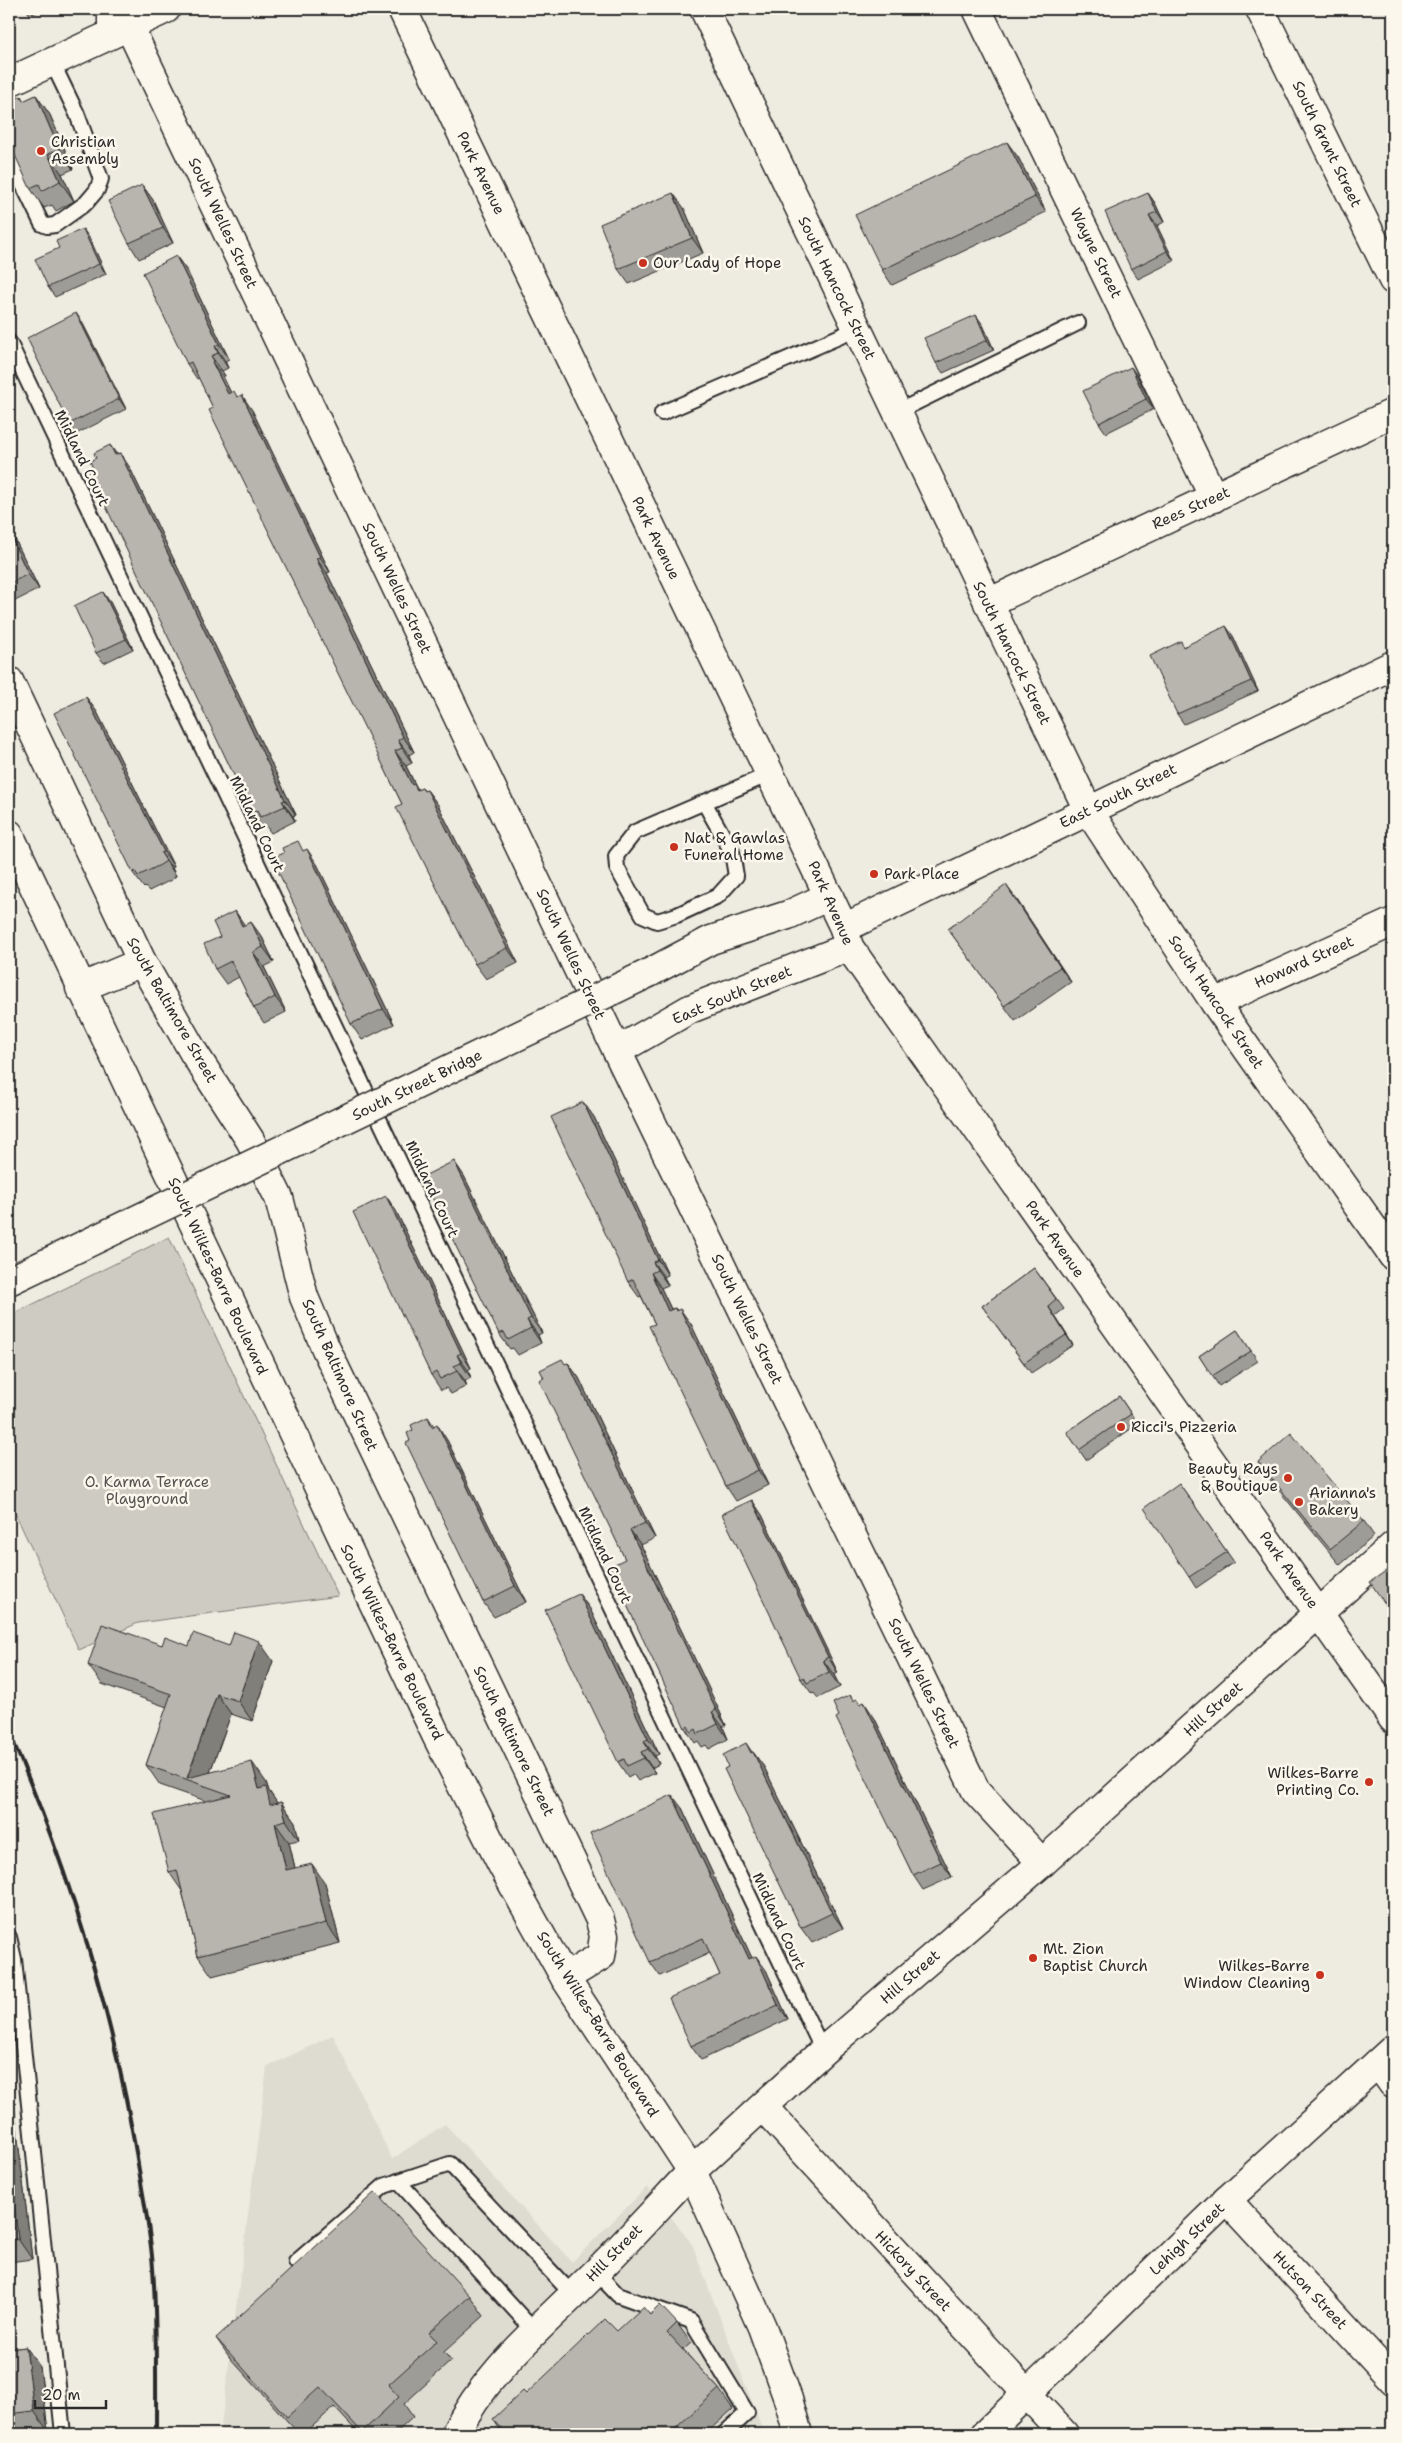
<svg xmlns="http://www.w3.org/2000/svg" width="1402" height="2443" viewBox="0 0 1402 2443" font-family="'Shantell Sans',sans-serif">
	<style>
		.built { fill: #dedbd1 }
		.green { fill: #cecbc2; stroke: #7c7b76 }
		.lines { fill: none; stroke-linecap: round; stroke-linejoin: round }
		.lane-casing { stroke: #2b2b2b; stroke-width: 18 }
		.street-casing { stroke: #2b2b2b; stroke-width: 31 }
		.secondary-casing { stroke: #2b2b2b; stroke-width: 31 }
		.lane { stroke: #fbf7ec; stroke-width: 14 }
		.street { stroke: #fbf7ec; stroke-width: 28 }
		.secondary { stroke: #fbf7ec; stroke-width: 28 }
		.rail { stroke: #2b2b2b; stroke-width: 4 }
		.secondary-bridge-casing { stroke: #2b2b2b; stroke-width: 31; stroke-linecap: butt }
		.secondary-bridge { stroke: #fbf7ec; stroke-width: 28 }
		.wall { fill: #9e9c96; stroke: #2b2b2b }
		.shaded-wall { fill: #817f7a; stroke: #2b2b2b }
		.building { fill: #b8b5ae; stroke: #2b2b2b }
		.poi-dot { fill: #c8321e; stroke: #fbf7ec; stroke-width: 2 }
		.labels { text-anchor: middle; stroke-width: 5; stroke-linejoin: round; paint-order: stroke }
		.poi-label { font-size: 15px; fill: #2b2b2b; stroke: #fbf7ec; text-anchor: start }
		.street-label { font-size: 15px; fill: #2b2b2b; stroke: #fbf7ec }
		.park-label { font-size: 15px; fill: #545351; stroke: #fbf7ec }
	</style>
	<rect width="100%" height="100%" fill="#eeebe0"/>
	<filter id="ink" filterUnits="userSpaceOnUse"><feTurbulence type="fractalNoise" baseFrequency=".02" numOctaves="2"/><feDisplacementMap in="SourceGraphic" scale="10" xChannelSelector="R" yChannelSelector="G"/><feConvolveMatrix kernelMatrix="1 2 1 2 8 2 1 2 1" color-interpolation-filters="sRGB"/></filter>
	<g filter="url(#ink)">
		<path class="built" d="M333,2035L392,2159L445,2124L572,2262L647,2187L692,2244L764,2434H220L267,2067Z"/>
		<path class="green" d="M169,1237L338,1596L138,1623L79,1650L9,1500V1316Z"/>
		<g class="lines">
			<defs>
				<g id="lane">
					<path d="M9,156L42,224L47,226L55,225L86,203L97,190L101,179L77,114L52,62"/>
					<path d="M9,342L823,2051"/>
					<path d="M897,412L1078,323"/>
					<path d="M662,413L857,329"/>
					<path d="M704,802L732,852L736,876L718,896L677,915L657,921L643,915L617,868L616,856L635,832L770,774"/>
					<path d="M9,1937L14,1959L63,2434"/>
					<path d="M398,2181L535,2332"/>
					<path d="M296,2262L384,2186L450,2164L573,2295"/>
					<path d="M596,2272L618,2295L691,2321L747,2413L724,2434"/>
				</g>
				<g id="street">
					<path d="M704,9L1088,810L1215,1003L1393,1256"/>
					<path d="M977,9L1214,498"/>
					<path d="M1260,9L1393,280"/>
					<path d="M129,26L617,1051L976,1791L1042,1863"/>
					<path d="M112,33V9"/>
					<path d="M988,603L1393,413"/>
					<path d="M9,681L142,962L194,1053L250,1140L279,1198L304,1297L326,1349L600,1920L604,1936L601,1956L565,1978"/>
					<path d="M844,928L1393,665"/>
					<path d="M80,988L142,962"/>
					<path d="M1215,1003L1393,922"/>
					<path d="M617,1051L690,1009L849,947"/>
					<path d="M1378,2063L1393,2084"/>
					<path d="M764,2108L1064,2434"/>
					<path d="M692,2171L823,2051L1042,1863L1393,1546"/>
					<path d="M1227,2200L1393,2380"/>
					<path d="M985,2434L1227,2200L1393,2049"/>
				</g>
				<g id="secondary">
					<path d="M402,9L844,928L849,947L1393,1719"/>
					<path d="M9,82L166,9"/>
					<path d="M9,834L437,1737L502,1865L565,1978L692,2171L762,2327L788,2399L798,2434"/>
					<path d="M649,973L711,940L788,915L829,896"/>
					<path d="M455,2434C485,2373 539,2329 586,2282C623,2246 657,2208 692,2171"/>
				</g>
			</defs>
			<use href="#lane" class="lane-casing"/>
			<use href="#street" class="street-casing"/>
			<use href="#secondary" class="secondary-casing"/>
			<use href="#lane" class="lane"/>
			<use href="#street" class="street"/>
			<use href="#secondary" class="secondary"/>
			<path class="rail" d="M9,1732C70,1872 115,2020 139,2170C144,2202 151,2235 153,2268C157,2323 156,2379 156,2434"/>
			<defs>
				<path id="secondary-bridge" d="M9,1281L649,973"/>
			</defs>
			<use href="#secondary-bridge" class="secondary-bridge-casing"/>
			<use href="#secondary-bridge" class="secondary-bridge"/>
		</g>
		<g class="wall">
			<path d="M26,9H43L30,15Z"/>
			<path d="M36,95L50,115L73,169L62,174L74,201L56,211L52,205L44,208L30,188L21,96L24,101Z"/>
			<path d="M1018,157L1046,212L892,285L882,270Z"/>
			<path d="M142,185L153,200L173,243L139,259L129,243Z"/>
			<path d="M1148,193L1155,203L1164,222L1157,226L1174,261L1138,279L1131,269Z"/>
			<path d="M684,208L703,253L629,284L618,269Z"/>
			<path d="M90,239L106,274L55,297L48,287Z"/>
			<path d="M176,256L187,271L229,359L225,361L228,368L222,371L225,376L223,377L231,393L238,397L252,410L330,572L327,573L414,752L409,755L412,763L406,766L418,790L422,788L425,791L427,790L438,805L518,963L486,979L475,964L402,804L199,378L197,379L187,364Z"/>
			<path d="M76,313L83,324L126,409L76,434L69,424Z"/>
			<path d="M983,325L994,350L943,373L936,363Z"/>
			<path d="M1138,377L1154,409L1106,433L1099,423Z"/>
			<path d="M120,453L130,468L296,815L293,816L295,821L271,833L266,826L263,828L252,813L93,469L96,458L117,454Z"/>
			<path d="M9,527L39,589L9,604Z"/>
			<path d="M110,602L133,649L104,663L96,653Z"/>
			<path d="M1233,636L1258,691L1184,724L1177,714L1184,646Z"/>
			<path d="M86,697L97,712L174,867L172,868L176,876L171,880L149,891L145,887L144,888L133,873Z"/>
			<path d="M304,850L317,864L394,1024L362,1040L351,1024Z"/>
			<path d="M1017,900L1071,982L1015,1021L948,929Z"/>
			<path d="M235,911L244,925L262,937L274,962L264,967L286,1012L264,1023L254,1008L239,977L226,984L215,969L220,937Z"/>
			<path d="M583,1102L594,1117L668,1275L664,1277L668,1285L661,1288L671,1309L675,1308L691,1324L768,1485L736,1501L726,1486L655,1324L641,1296L639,1297L628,1282Z"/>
			<path d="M454,1161L464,1176L542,1333L538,1335L541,1343L518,1355L513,1348L510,1349L499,1334Z"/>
			<path d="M386,1196L396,1211L471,1368L468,1370L471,1378L465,1381L467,1386L451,1394L446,1388L441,1390L431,1375Z"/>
			<path d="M1034,1268L1064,1309L1055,1316L1073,1345L1031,1373L982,1306Z"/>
			<path d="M1237,1330L1258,1361L1219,1386L1199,1356Z"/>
			<path d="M568,1363L579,1378L655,1538L641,1545L726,1725L723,1727L728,1739L709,1749L706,1745L702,1747L698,1741L695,1743L685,1728L625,1559L544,1378Z"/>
			<path d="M1119,1396L1138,1424L1086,1460L1067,1432Z"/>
			<path d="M428,1417L434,1426L447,1440L526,1602L494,1617L483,1602L410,1441L413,1430Z"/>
			<path d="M1258,1462L1364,1521L1374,1536L1340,1565L1268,1477Z"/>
			<path d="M1179,1483L1234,1562L1196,1588L1189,1577Z"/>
			<path d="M752,1500L762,1515L838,1673L834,1675L840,1687L818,1698L814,1693L812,1694L801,1679Z"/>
			<path d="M1393,1566V1615L1388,1608Z"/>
			<path d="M579,1594L590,1609L659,1754L655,1756L659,1764L652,1768L655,1773L638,1781L633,1774L628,1777L618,1762Z"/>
			<path d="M162,1645L189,1646L273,1661L252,1721L231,1714L210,1772L266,1782L269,1791L277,1803L281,1802L295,1822L299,1840L289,1842L295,1868L325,1883L340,1943L212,1976L198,1956L182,1891L169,1872L206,1801L160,1785L146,1765L167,1707L102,1684L88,1665Z"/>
			<path d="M850,1695L854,1701L860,1703L874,1717L952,1877L923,1890L913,1875L839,1716Z"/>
			<path d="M746,1743L752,1752H753L764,1767L843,1928L812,1943L801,1928L728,1767Z"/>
			<path d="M682,1808L752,1958L766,1970L788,2019L701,2060L691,2046L720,1975L710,1953L660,1976L650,1962Z"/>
			<path d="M9,2063L32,2259L9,2262Z"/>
			<path d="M470,2296L484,2316L444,2352L451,2361L404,2404L413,2417L395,2434H359L334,2407L304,2434H299L230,2358L216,2338Z"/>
			<path d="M650,2315L677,2323L691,2343L683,2350L719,2389L733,2409L705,2434H503L493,2419L526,2394Z"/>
			<path d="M26,2347L40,2367L48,2431L23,2434H9V2349Z"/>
		</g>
		<g class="shaded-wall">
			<path d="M36,95L50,115L73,169L59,149Z"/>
			<path d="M1007,142L1018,157L1046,212L1035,197Z"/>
			<path d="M48,154L62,174L74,201L60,181Z"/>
			<path d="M142,185L153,200L173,243L163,228Z"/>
			<path d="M673,193L684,208L703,253L692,238Z"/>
			<path d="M1148,193L1155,203L1164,222L1157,212Z"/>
			<path d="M1149,215L1157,226L1174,261L1167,251Z"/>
			<path d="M83,229L90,239L106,274L99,264Z"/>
			<path d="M176,256L187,271L229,359L219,344Z"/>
			<path d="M76,313L83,324L126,409L119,399Z"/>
			<path d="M976,315L983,325L994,350L987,340Z"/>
			<path d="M215,346L225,361L228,368L218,353Z"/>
			<path d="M211,356L222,371L225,376L214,361Z"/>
			<path d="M212,362L223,377L239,409L228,394Z"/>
			<path d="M1131,367L1138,377L1154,409L1146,399Z"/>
			<path d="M242,395L252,410L330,572L320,557Z"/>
			<path d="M110,445L121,460L115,455Z"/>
			<path d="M120,453L130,468L296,815L285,800Z"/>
			<path d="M9,527L39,589L28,574L9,533Z"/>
			<path d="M316,558L327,573L414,752L403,737Z"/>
			<path d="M103,592L110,602L133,649L126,639Z"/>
			<path d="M1226,626L1233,636L1258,691L1251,681Z"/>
			<path d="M86,697L97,712L174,867L164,852Z"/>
			<path d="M398,740L409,755L412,763L402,748Z"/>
			<path d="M395,751L406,766L417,789L424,800L412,785Z"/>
			<path d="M427,790L438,805L518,963L507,948Z"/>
			<path d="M282,801L293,816L295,821L285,806Z"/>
			<path d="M307,849L317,864L394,1024L383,1009Z"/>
			<path d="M161,853L172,868L176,876L166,861Z"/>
			<path d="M1006,885L1017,900L1071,982L1060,967Z"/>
			<path d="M235,911L246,927L242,926Z"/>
			<path d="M251,922L262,937L274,962L263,947Z"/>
			<path d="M253,952L264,967L286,1012L275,997Z"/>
			<path d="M583,1102L594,1117L668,1275L658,1260Z"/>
			<path d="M454,1161L464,1176L542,1333L531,1318Z"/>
			<path d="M386,1196L396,1211L471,1368L461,1353Z"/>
			<path d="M653,1262L664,1277L668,1285L657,1270Z"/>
			<path d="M651,1273L661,1288L679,1326L668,1311Z"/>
			<path d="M1048,1306L1055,1316L1073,1345L1066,1335Z"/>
			<path d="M680,1309L691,1324L768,1485L758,1470Z"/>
			<path d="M527,1320L538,1335L541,1343L531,1328Z"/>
			<path d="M457,1355L468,1370L471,1378L461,1363Z"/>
			<path d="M568,1363L579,1378L655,1538L645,1523Z"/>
			<path d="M454,1366L465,1381L467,1386L457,1371Z"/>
			<path d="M437,1424L447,1440L526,1602L515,1586Z"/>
			<path d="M752,1500L762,1515L838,1673L828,1657Z"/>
			<path d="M630,1530L641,1545L726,1725L716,1710Z"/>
			<path d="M579,1594L590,1609L659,1754L648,1739Z"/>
			<path d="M259,1641L273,1661L252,1721L238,1701Z"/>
			<path d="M823,1660L834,1675L840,1687L829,1672Z"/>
			<path d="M217,1694L231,1714L205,1786L187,1778Z"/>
			<path d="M864,1702L874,1717L952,1877L941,1862Z"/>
			<path d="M712,1712L723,1727L728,1739L718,1724Z"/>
			<path d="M644,1741L655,1756L659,1764L648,1749Z"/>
			<path d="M641,1752L652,1768L655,1773L644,1758Z"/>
			<path d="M753,1752L764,1767L843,1928L832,1913Z"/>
			<path d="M252,1762L266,1782L269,1791L280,1807L282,1821L259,1789Z"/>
			<path d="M672,1795L682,1808L759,1973L749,1959Z"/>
			<path d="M281,1802L295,1822L299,1840L286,1820Z"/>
			<path d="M275,1823L289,1842L300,1890L286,1870Z"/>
			<path d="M312,1864L325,1883L340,1943L326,1923Z"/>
			<path d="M756,1956L766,1970L788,2019L778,2005Z"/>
			<path d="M9,2063L32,2259L18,2239L9,2162Z"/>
			<path d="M26,2347L40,2367L48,2431L34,2411Z"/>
		</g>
		<g class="building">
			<path d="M36,95L59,149L48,154L60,181L42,191L39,184L30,188L9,142V102L21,96L23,101Z"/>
			<path d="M1007,142L1035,197L882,270L855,215Z"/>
			<path d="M142,185L163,228L129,243L108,201Z"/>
			<path d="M673,193L692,238L618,269L600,224Z"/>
			<path d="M1148,193L1157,212L1149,215L1167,251L1131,269L1105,212Z"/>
			<path d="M83,229L99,264L48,287L35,259L59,248L56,241Z"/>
			<path d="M176,256L219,344L215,346L218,353L211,356L214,361L212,362L228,394L234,391L237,397L242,395L320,557L316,558L403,737L398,740L402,748L395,751L412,785L414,784L417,790L422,788L424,791L427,790L507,948L475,964L396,807L402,804L209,410L213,408L191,362L187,364L143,273Z"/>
			<path d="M76,313L119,399L69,424L27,338Z"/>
			<path d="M976,315L987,340L936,363L924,338Z"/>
			<path d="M1131,367L1146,399L1099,423L1083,391Z"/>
			<path d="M110,445L115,455L120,453L285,800L282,801L285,806L260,817L257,810L252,813L89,471L93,469L90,461L96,458L94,453Z"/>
			<path d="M9,533L28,574L9,584Z"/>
			<path d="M103,592L126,639L96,653L74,606Z"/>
			<path d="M1226,626L1251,681L1177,714L1150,656L1181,641L1183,647Z"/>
			<path d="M86,697L164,852L161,853L166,861L160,865L138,876L135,871L133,873L54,713Z"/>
			<path d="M298,841L303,851L307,849L383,1009L351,1024L276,867L281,864L277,856L284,853L282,848Z"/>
			<path d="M1006,885L1060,967L1004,1006L948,929Z"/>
			<path d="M235,911L242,926L251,922L263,947L253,952L275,997L254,1008L231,961L215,969L204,944L220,937L213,922Z"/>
			<path d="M583,1102L658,1260L653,1262L657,1270L651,1273L668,1311L675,1308L676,1311L680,1309L758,1470L726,1486L649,1326L655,1324L633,1279L628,1282L551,1117Z"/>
			<path d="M454,1161L531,1318L527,1320L531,1328L508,1340L504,1332L499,1334L422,1177Z"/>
			<path d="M386,1196L461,1353L457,1355L461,1363L454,1366L457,1371L440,1379L436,1372L431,1375L353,1212Z"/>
			<path d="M1034,1268L1056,1299L1048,1306L1066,1335L1024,1363L982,1306Z"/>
			<path d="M1237,1330L1251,1351L1212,1376L1199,1356Z"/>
			<path d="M562,1359L565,1364L568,1363L645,1523L630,1530L716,1710L712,1712L718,1724L698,1734L696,1729L691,1732L688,1726L685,1728L609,1567L625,1559L539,1380L544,1378L540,1370Z"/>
			<path d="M1119,1396L1131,1414L1079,1450L1067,1432Z"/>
			<path d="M428,1417L432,1427L437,1424L515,1586L483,1602L406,1443L410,1441L407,1433L413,1430L411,1425Z"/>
			<path d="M1291,1433L1364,1521L1330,1549L1258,1462Z"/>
			<path d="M1179,1483L1227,1552L1189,1577L1144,1508Z"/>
			<path d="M752,1500L828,1657L823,1660L829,1672L807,1683L804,1677L801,1679L722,1514Z"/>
			<path d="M1393,1566V1604L1388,1608L1370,1582Z"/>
			<path d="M579,1594L648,1739L644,1741L648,1749L641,1752L644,1758L627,1766L624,1759L618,1762L545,1610Z"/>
			<path d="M102,1624L162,1645L165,1637L189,1646L193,1633L229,1646L234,1632L259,1641L238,1701L217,1694L187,1778L252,1762L259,1789L266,1787L270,1805L281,1802L286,1820L275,1823L286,1870L312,1864L326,1923L198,1956L177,1870L169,1872L154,1814L231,1795L146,1765L171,1694L88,1665Z"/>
			<path d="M850,1695L853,1701L857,1699L860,1704L864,1702L941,1862L913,1875L836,1718L839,1716L833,1703Z"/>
			<path d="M746,1743L751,1753L753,1752L832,1913L801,1928L724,1769L728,1767L723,1755Z"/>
			<path d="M672,1795L749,1959L756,1956L778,2005L691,2046L669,1998L720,1975L703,1938L650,1962L590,1833Z"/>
			<path d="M9,2162L18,2239L9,2240Z"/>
			<path d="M375,2192L470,2296L429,2333L437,2341L388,2385L399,2397L362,2432L320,2387L287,2417L216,2338Z"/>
			<path d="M660,2305L677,2323L667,2333L719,2389L669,2434H507L493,2419L523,2391L526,2394L605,2319L617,2331L643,2307L650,2315Z"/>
			<path d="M26,2347L34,2411L9,2414V2349Z"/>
		</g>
	</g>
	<g class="poi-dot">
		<circle cx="41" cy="151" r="5"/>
		<circle cx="643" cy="263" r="5"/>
		<circle cx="674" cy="847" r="5"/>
		<circle cx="874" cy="874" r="5"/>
		<circle cx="1121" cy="1427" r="5"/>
		<circle cx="1288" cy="1478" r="5"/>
		<circle cx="1299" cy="1502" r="5"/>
		<circle cx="1369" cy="1782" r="5"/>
		<circle cx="1033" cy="1958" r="5"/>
		<circle cx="1320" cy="1975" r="5"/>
	</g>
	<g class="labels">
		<g class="poi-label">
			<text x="51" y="147">Christian<tspan x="51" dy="17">Assembly</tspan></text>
			<text x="653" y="268">Our Lady of Hope</text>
			<text x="684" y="843">Nat &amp; Gawlas<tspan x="684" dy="17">Funeral Home</tspan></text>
			<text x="884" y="879">Park Place</text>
			<text x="1131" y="1432">Ricci's Pizzeria</text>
			<text x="1278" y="1474" text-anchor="end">Beauty Rays<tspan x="1278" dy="17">&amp; Boutique</tspan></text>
			<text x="1309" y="1498">Arianna's<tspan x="1309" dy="17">Bakery</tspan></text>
			<text x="1359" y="1778" text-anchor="end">Wilkes-Barre<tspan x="1359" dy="17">Printing Co.</tspan></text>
			<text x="1043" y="1954">Mt. Zion<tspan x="1043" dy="17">Baptist Church</tspan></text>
			<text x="1310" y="1971" text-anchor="end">Wilkes-Barre<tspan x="1310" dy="17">Window Cleaning</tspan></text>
		</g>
		<g class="street-label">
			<text transform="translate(1327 144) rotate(64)" y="5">South Grant Street</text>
			<text transform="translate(481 173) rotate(64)" y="5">Park Avenue</text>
			<text transform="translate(223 223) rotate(65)" y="5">South Welles Street</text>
			<text transform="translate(1096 253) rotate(64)" y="5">Wayne Street</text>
			<text transform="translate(837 288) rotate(64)" y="5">South Hancock Street</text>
			<text transform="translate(82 458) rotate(64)" y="5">Midland Court</text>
			<text transform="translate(1191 508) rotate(-24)" y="5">Rees Street</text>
			<text transform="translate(656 538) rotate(64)" y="5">Park Avenue</text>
			<text transform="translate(397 588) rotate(65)" y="5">South Welles Street</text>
			<text transform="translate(1012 653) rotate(64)" y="5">South Hancock Street</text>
			<text transform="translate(1118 796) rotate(-26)" y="5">East South Street</text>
			<text transform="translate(257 824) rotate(64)" y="5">Midland Court</text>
			<text transform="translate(831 903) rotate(66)" y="5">Park Avenue</text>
			<text transform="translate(571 954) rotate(65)" y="5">South Welles Street</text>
			<text transform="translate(1304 962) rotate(-24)" y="5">Howard Street</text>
			<text transform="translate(732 995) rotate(-23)" y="5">East South Street</text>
			<text transform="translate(1216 1002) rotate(56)" y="5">South Hancock Street</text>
			<text transform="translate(172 1010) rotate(60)" y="5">South Baltimore Street</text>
			<text transform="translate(417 1085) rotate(-26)" y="5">South Street Bridge</text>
			<text transform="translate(432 1189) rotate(65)" y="5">Midland Court</text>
			<text transform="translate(1055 1239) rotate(55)" y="5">Park Avenue</text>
			<text transform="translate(218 1276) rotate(65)" y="5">South Wilkes-Barre Boulevard</text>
			<text transform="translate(747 1319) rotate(64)" y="5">South Welles Street</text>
			<text transform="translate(340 1375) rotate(66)" y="5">South Baltimore Street</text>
			<text transform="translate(605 1555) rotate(65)" y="5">Midland Court</text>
			<text transform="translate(1289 1570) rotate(55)" y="5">Park Avenue</text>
			<text transform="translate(392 1642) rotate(64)" y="5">South Wilkes-Barre Boulevard</text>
			<text transform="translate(924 1683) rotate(64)" y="5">South Welles Street</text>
			<text transform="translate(1213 1709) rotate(-42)" y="5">Hill Street</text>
			<text transform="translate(514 1741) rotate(64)" y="5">South Baltimore Street</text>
			<text transform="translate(779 1921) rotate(65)" y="5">Midland Court</text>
			<text transform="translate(910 1977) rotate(-41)" y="5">Hill Street</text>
			<text transform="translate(598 2024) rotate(58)" y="5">South Wilkes-Barre Boulevard</text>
			<text transform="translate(1187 2239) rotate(-44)" y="5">Lehigh Street</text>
			<text transform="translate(614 2253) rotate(-46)" y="5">Hill Street</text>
			<text transform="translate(913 2271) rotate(47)" y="5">Hickory Street</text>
			<text transform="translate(1310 2290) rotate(47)" y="5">Hutson Street</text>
		</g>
		<g class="park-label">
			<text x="147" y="1487">O. Karma Terrace<tspan x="147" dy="17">Playground</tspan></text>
		</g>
	</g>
	<rect width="1402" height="2443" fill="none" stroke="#fbf7ec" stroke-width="30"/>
	<rect x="15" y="15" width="1372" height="2413" fill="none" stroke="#2b2b2b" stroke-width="2" filter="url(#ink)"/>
	<path d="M35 2400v8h71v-8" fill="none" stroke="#2b2b2b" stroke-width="2.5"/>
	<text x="42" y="2400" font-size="15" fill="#2b2b2b" stroke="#fbf7ec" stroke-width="4" paint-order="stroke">20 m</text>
</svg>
